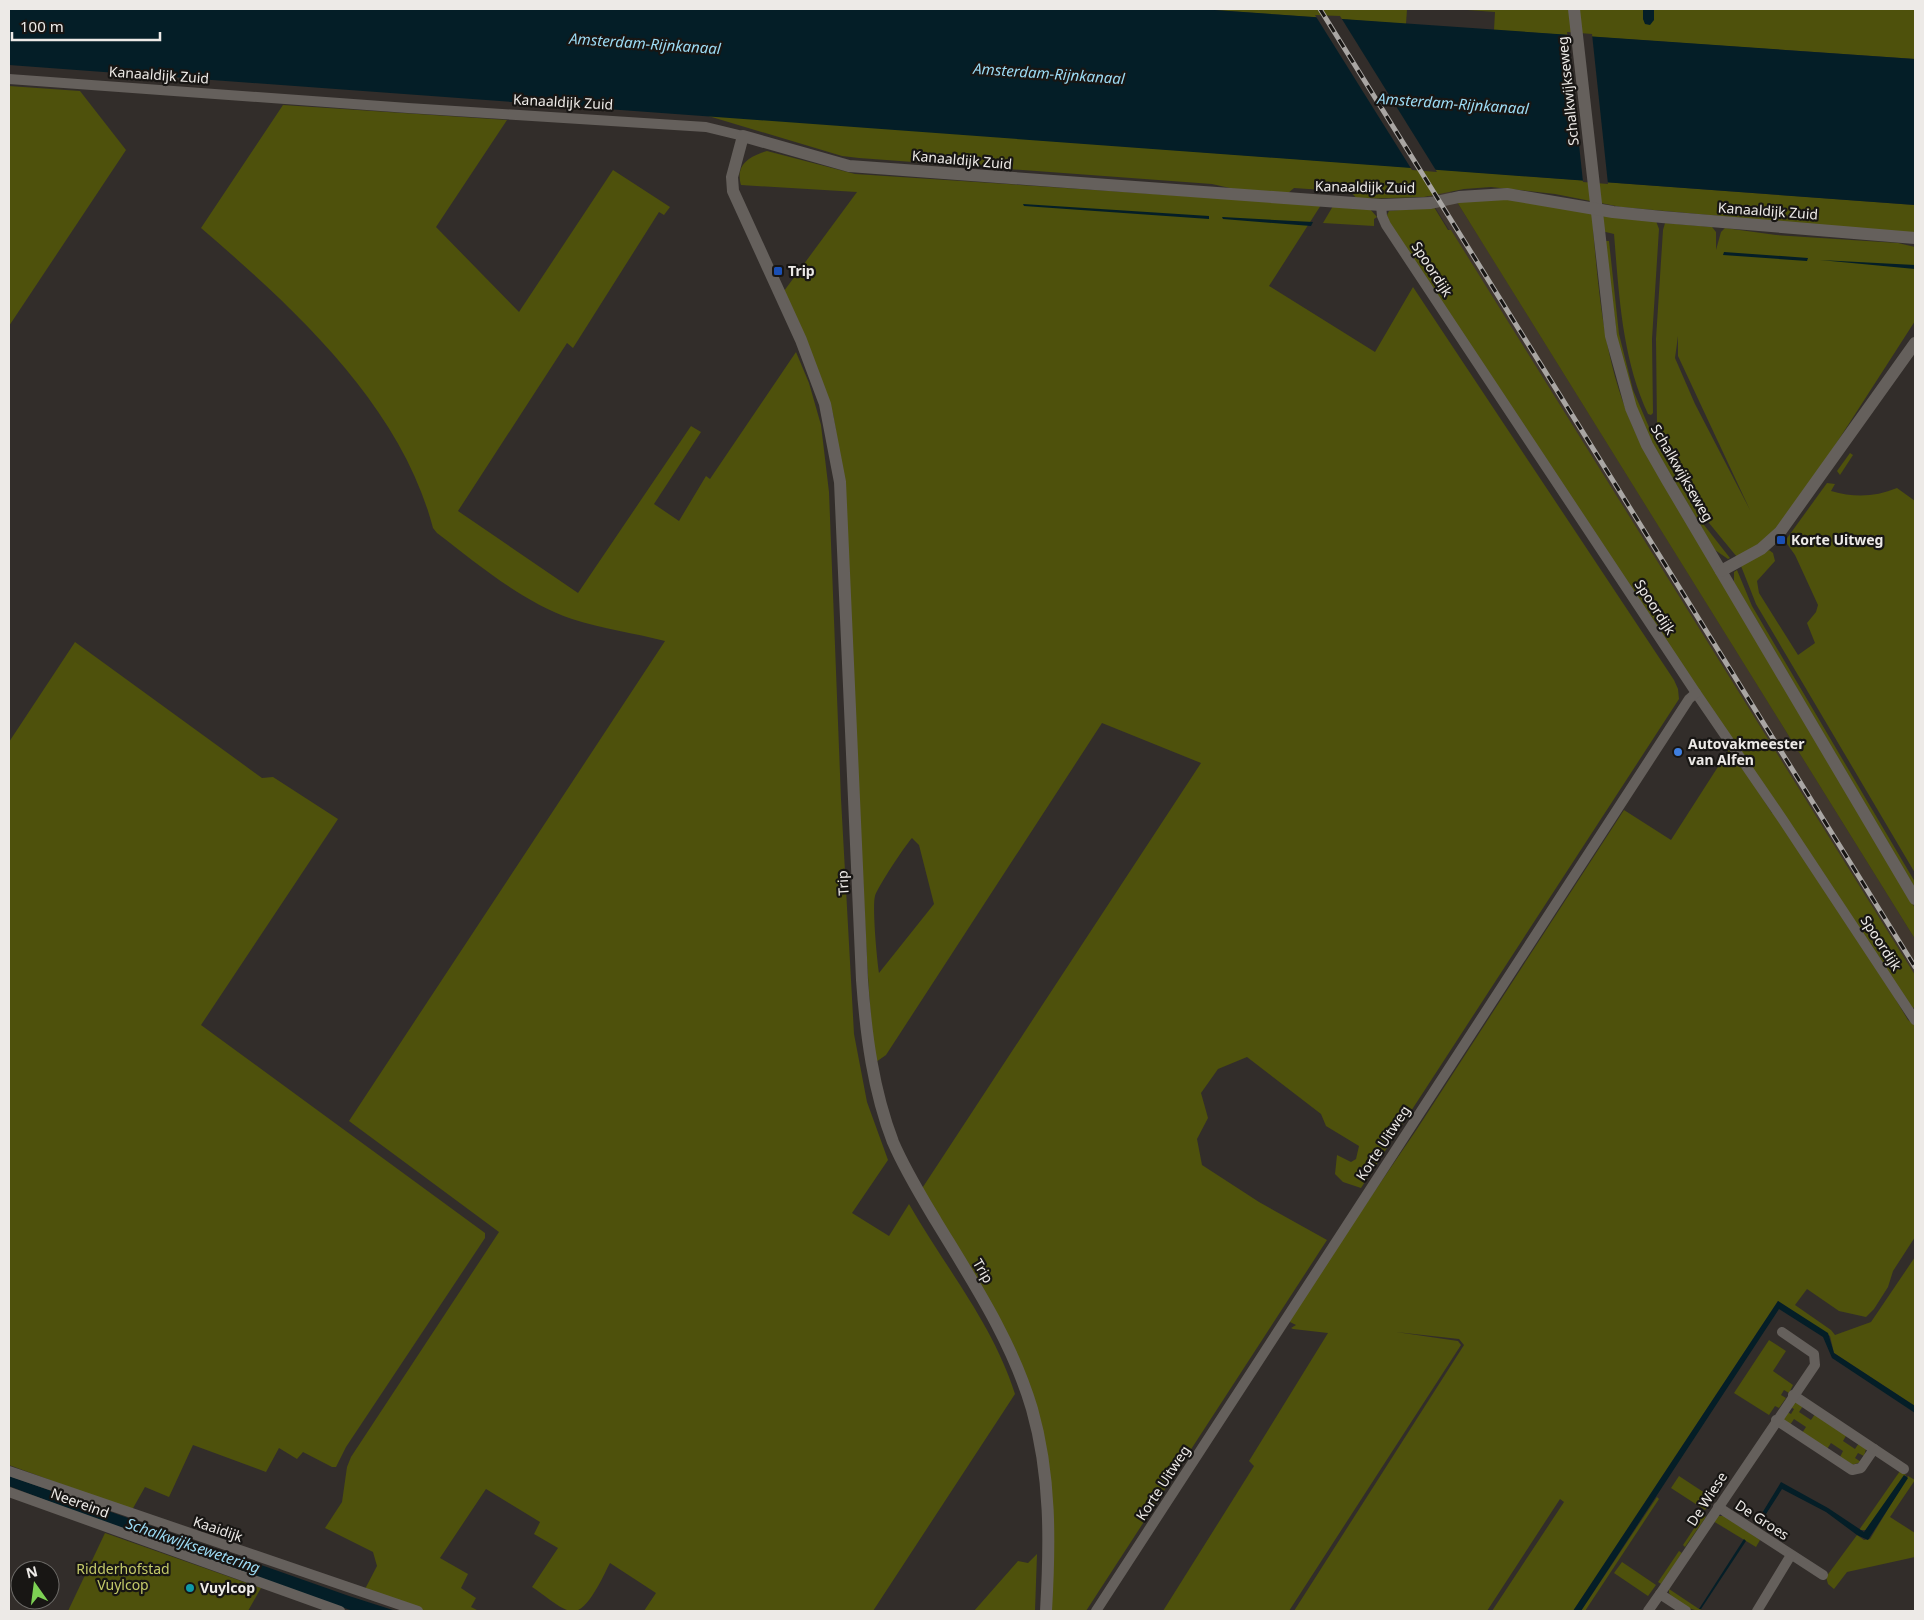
<svg xmlns="http://www.w3.org/2000/svg" width="1924" height="1620" viewBox="0 0 1924 1620" font-family="'Noto Sans',sans-serif">
	<style>
		.built { fill: #40372f }
		.green { fill: #4e510c; fill-rule: evenodd }
		.water { fill: #041e27 }
		.pier { fill: #322d2a }
		.lines { fill: none; stroke-linecap: round; stroke-linejoin: round }
		.minor { stroke: #65605c; stroke-width: 10 }
		.tertiary { stroke: #65605c; stroke-width: 12 }
		.rail-casing { stroke: #a9a6a3; stroke-width: 5 }
		.rail { stroke: #181614; stroke-width: 3; stroke-dasharray: 9; stroke-linecap: butt }
		.transit-dot { fill: #1a4fb4; stroke: #181614; stroke-width: 2 }
		.shop-dot { fill: #3f7fe0; stroke: #181614; stroke-width: 2 }
		.culture-dot { fill: #0f9aa8; stroke: #181614; stroke-width: 2 }
		.labels { text-anchor: middle; stroke-width: 4.5; stroke-linejoin: round; paint-order: stroke }
		.street-label { font-size: 14px; fill: #edeae7; stroke: #181614 }
		.poi-label { font-size: 14px; font-weight: bold; fill: #edeae7; stroke: #181614; text-anchor: start }
		.park-label { font-size: 14px; fill: #c4ca69; stroke: #181614 }
		.water-label { font-size: 15px; font-style: italic; fill: #9cdbf4; stroke: #181614 }
	</style>
	<rect width="100%" height="100%" fill="#322d2a"/>
	<path class="built" d="M1311,9H1335L1484,245L1915,939V975Z"/>
	<g class="green">
		<path d="M1200,9H1407L1406,24Z"/>
		<path d="M1454,9H1643V19L1650,24L1654,19V9H1915V59L1494,30L1495,12Z"/>
		<path d="M9,86L80,91L126,150L9,326Z"/>
		<path d="M283,105L507,120L436,227L519,312L613,170L670,207L664,215L659,212L573,348L567,343L458,511L578,593L691,426L701,432L654,504L679,521L706,476L710,479L796,352L809,383L821,425L829,492L841,799L854,1034L867,1102L888,1160L852,1213L889,1236L909,1204C945,1267 993,1324 1015,1394L873,1611H644L656,1593L610,1563C603,1576 586,1617 569,1611C556,1606 543,1594 532,1587L558,1548L534,1534L540,1522L486,1489L440,1558L468,1574L461,1588L476,1598L471,1607L479,1611H425L364,1591L377,1566L373,1552L325,1528L342,1502L347,1467L351,1457L499,1232L349,1121L665,641C634,633 603,629 572,619C522,602 479,565 437,533L433,528C401,405 294,308 201,228Z"/>
		<path d="M705,115L1915,205V234L1621,207L1555,194L1491,187L1464,189L1424,197L1357,199L1351,192L1294,188L1287,194L1239,190L1212,184L859,158L842,156Z"/>
		<path d="M767,151L855,174L1321,205L1269,286L1375,352L1413,287L1674,680L1678,689L1679,699L1361,1188L1343,1182L1335,1174L1337,1155L1351,1162L1356,1159L1359,1146L1326,1126L1321,1114L1247,1057L1218,1069L1201,1093L1208,1118L1197,1139L1202,1165L1259,1202L1327,1240L1086,1611H1051L1054,1525L1032,1393L921,1190L1201,763L1102,723L886,1055L876,1062L872,1036L867,961L842,469L833,414L784,291L857,192L741,185C735,164 750,156 767,151ZM912,838L919,845L934,904L879,973C877,960 872,907 875,896C877,888 906,844 912,838Z"/>
		<path d="M1481,199L1511,200L1656,221L1659,229L1652,339L1653,413L1651,415L1648,414C1622,358 1619,295 1614,234L1593,229C1600,308 1606,376 1643,448L1915,908V939L1457,202Z"/>
		<path d="M1333,206L1369,208L1377,217L1374,219V226L1323,223Z"/>
		<path d="M1434,207L1448,230H1451L1915,975V1007L1911,1009L1392,229L1387,215L1389,211Z"/>
		<path d="M1665,223L1712,227L1716,232V250L1721,232L1725,228L1776,235L1898,243L1915,247V321L1796,506L1764,541L1737,557L1709,523L1660,440L1657,428L1656,339L1663,230ZM1678,336V356L1750,510L1695,404L1675,358Z"/>
		<path d="M1605,241H1609L1619,334L1633,390L1655,441L1704,525L1730,558L1728,559L1715,550L1652,443L1636,406L1619,353Z"/>
		<path d="M1850,453L1853,455L1840,475L1837,471Z"/>
		<path d="M1827,483L1835,484L1831,491C1855,498 1875,497 1897,488L1915,501V873L1756,604L1741,566L1769,550L1773,553L1775,561L1757,581L1759,593L1798,655L1815,643L1807,623L1816,612L1818,605L1795,555L1785,541Z"/>
		<path d="M1737,570L1752,606L1915,882V888L1734,582V572Z"/>
		<path d="M75,642L262,778L273,777L338,819L201,1025L485,1233V1238L346,1447L336,1467H332L303,1452L297,1459L279,1448L266,1472L193,1445L169,1497L145,1487L132,1510L9,1465V742Z"/>
		<path d="M1730,748L1772,813H1776L1896,996V1000L1908,1020L1915,1025V1237L1893,1271L1888,1287L1874,1309L1866,1317L1839,1311L1807,1289L1795,1305L1831,1330L1835,1335L1871,1322L1915,1257V1406L1834,1353L1830,1336L1778,1301L1573,1611H1492L1564,1502L1560,1499L1487,1611H1294L1464,1345L1459,1339L1396,1332L1458,1341L1461,1345L1289,1611H1163L1254,1466L1249,1461L1328,1333L1293,1329L1291,1328L1296,1325L1288,1321L1289,1317L1417,1129L1624,810L1671,840Z"/>
		<path d="M1769,1340L1786,1351L1773,1371L1793,1385L1789,1393L1784,1390L1781,1395L1786,1398L1779,1408L1775,1406L1769,1415L1734,1393Z"/>
		<path d="M1796,1402L1803,1406L1799,1412L1811,1420L1815,1414L1847,1434L1843,1441L1855,1449L1859,1443L1866,1449L1864,1456L1858,1453L1855,1458L1861,1462L1852,1465L1840,1457L1843,1451L1831,1443L1827,1449L1802,1433L1806,1427L1794,1419L1790,1425L1783,1419L1785,1411L1791,1414L1794,1409L1789,1406Z"/>
		<path d="M1900,1471L1906,1475L1866,1530H1859Z"/>
		<path d="M1679,1476L1714,1499L1705,1510L1671,1488Z"/>
		<path d="M1908,1476L1915,1480L1890,1517L1915,1533V1557L1847,1572L1834,1589L1828,1584L1826,1577L1857,1535L1864,1540L1870,1539Z"/>
		<path d="M1657,1497L1659,1499L1585,1611H1581Z"/>
		<path d="M1703,1515L1706,1517L1685,1547L1683,1545Z"/>
		<path d="M1717,1516H1724L1760,1540L1756,1547L1713,1521Z"/>
		<path d="M105,1533L261,1588L248,1611H68Z"/>
		<path d="M1679,1551L1682,1553L1661,1584L1658,1582Z"/>
		<path d="M1037,1554L1035,1611H974L1018,1561L1028,1563Z"/>
		<path d="M1622,1562L1656,1585L1648,1596L1614,1573Z"/>
		<path d="M1669,1589L1699,1609L1704,1611C1691,1611 1676,1604 1669,1593Z"/>
	</g>
	<g class="water">
		<path d="M9,9H1200L1915,59V205L9,65Z"/>
		<path d="M1643,9H1654V20L1650,25L1645,24L1643,19Z"/>
		<path d="M1023,204L1209,216V219L1024,206Z"/>
		<path d="M1222,217L1313,222L1311,226L1223,219Z"/>
		<path d="M1724,252L1808,258L1807,261L1723,255Z"/>
		<path d="M1820,260L1915,265V269Z"/>
		<path d="M1778,1301L1828,1333L1834,1353L1915,1406V1413L1832,1358L1823,1337L1779,1309L1581,1611H1573Z"/>
		<path d="M1904,1475L1908,1478L1868,1540L1857,1535L1826,1512L1782,1489L1759,1525L1756,1523L1781,1482L1828,1508L1864,1532Z"/>
		<path d="M9,1476L349,1596L396,1611H353L147,1539L9,1486Z"/>
		<path d="M1744,1539L1746,1541L1701,1609H1699Z"/>
	</g>
	<g class="pier">
		<path d="M1315,15L1340,16L1437,172L1412,170Z"/>
		<path d="M1567,32L1592,34L1608,184L1583,182Z"/>
	</g>
	<g class="lines">
		<g class="minor">
			<path d="M9,79L408,108L706,127L743,136"/>
			<path d="M1381,205L1382,216L1386,225L1696,693L1783,820L1915,1020"/>
			<path d="M1776,1420L1852,1470L1861,1468L1874,1449L1793,1395"/>
			<path d="M1874,1449L1904,1469"/>
			<path d="M9,1471L418,1611"/>
			<path d="M9,1492L340,1611"/>
			<path d="M1718,1507L1823,1575"/>
			<path d="M1660,1594L1815,1365L1814,1354L1782,1332"/>
			<path d="M1096,1611L1689,699L1696,693"/>
			<path d="M1648,1611L1660,1594L1686,1611"/>
			<path d="M1757,1611L1791,1555"/>
		</g>
		<g class="tertiary">
			<path d="M1574,9L1611,336L1631,408L1647,445L1667,480L1915,899"/>
			<path d="M1721,571L1761,549L1780,532L1915,343"/>
			<path d="M1046,1611C1050,1543 1051,1476 1032,1409C1012,1341 973,1282 936,1221C921,1196 905,1170 893,1142C873,1090 866,1035 862,980L840,482L825,404L801,340L733,191L732,177L743,136L849,166L1381,205L1431,203L1459,197L1507,194L1613,212L1662,217L1915,238"/>
		</g>
		<defs>
			<path id="rail" d="M1320,9L1915,967"/>
		</defs>
		<use href="#rail" class="rail-casing"/>
		<use href="#rail" class="rail"/>
	</g>
	<g class="transit-dot">
		<rect x="773" y="266" width="10" height="10" rx="2.5"/>
		<rect x="1776" y="535" width="10" height="10" rx="2.5"/>
	</g>
	<circle class="shop-dot" cx="1678" cy="752" r="5"/>
	<circle class="culture-dot" cx="190" cy="1588" r="5"/>
	<g class="labels">
		<g class="street-label">
			<text transform="translate(159 75) rotate(4)" y="5">Kanaaldijk Zuid</text>
			<text transform="translate(1568 91) rotate(-96)" y="5">Schalkwijkseweg</text>
			<text transform="translate(563 102) rotate(3)" y="5">Kanaaldijk Zuid</text>
			<text transform="translate(962 160) rotate(5)" y="5">Kanaaldijk Zuid</text>
			<text transform="translate(1365 187) rotate(1)" y="5">Kanaaldijk Zuid</text>
			<text transform="translate(1768 211) rotate(4)" y="5">Kanaaldijk Zuid</text>
			<text transform="translate(1432 269) rotate(57)" y="5">Spoordijk</text>
			<text transform="translate(1682 473) rotate(60)" y="5">Schalkwijkseweg</text>
			<text transform="translate(1655 607) rotate(57)" y="5">Spoordijk</text>
			<text transform="translate(843 883) rotate(-93)" y="5">Trip</text>
			<text transform="translate(1881 943) rotate(57)" y="5">Spoordijk</text>
			<text transform="translate(1383 1143) rotate(-57)" y="5">Korte Uitweg</text>
			<text transform="translate(983 1271) rotate(59)" y="5">Trip</text>
			<text transform="translate(1163 1483) rotate(-57)" y="5">Korte Uitweg</text>
			<text transform="translate(1707 1499) rotate(-57)" y="5">De Wiese</text>
			<text transform="translate(80 1503) rotate(20)" y="5">Neereind</text>
			<text transform="translate(1762 1520) rotate(33)" y="5">De Groes</text>
			<text transform="translate(218 1529) rotate(19)" y="5">Kaaidijk</text>
		</g>
		<g class="poi-label">
			<text x="788" y="276">Trip</text>
			<text x="1791" y="545">Korte Uitweg</text>
			<text x="1688" y="749">Autovakmeester<tspan x="1688" dy="16">van Alfen</tspan></text>
			<text x="200" y="1593">Vuylcop</text>
		</g>
		<g class="park-label">
			<text x="123" y="1574">Ridderhofstad<tspan x="123" dy="16">Vuylcop</tspan></text>
		</g>
		<g class="water-label">
			<text transform="translate(645 44) rotate(4)" y="5">Amsterdam-Rijnkanaal</text>
			<text transform="translate(1049 74) rotate(4)" y="5">Amsterdam-Rijnkanaal</text>
			<text transform="translate(1453 104) rotate(4)" y="5">Amsterdam-Rijnkanaal</text>
			<text transform="translate(193 1546) rotate(19)" y="5">Schalkwijksewetering</text>
		</g>
	</g>
	<rect width="1924" height="1620" fill="none" stroke="#edeae7" stroke-width="20"/>
	<g transform="translate(35 1585) rotate(346)"><circle r="24" fill="#181614" stroke="#6d6b68"/>
	<path d="M0-4L9 19L0 12L-9 19Z" fill="#7dd154"/>
	<text y="-8" font-size="14" font-weight="bold" text-anchor="middle" fill="#edeae7">N</text>
	</g>
	<path d="M12 32v8h148v-8" fill="none" stroke="#edeae7" stroke-width="2.5"/>
	<text x="20" y="32" font-size="15" fill="#edeae7" stroke="#181614" stroke-width="4" paint-order="stroke">100 m</text>
</svg>
